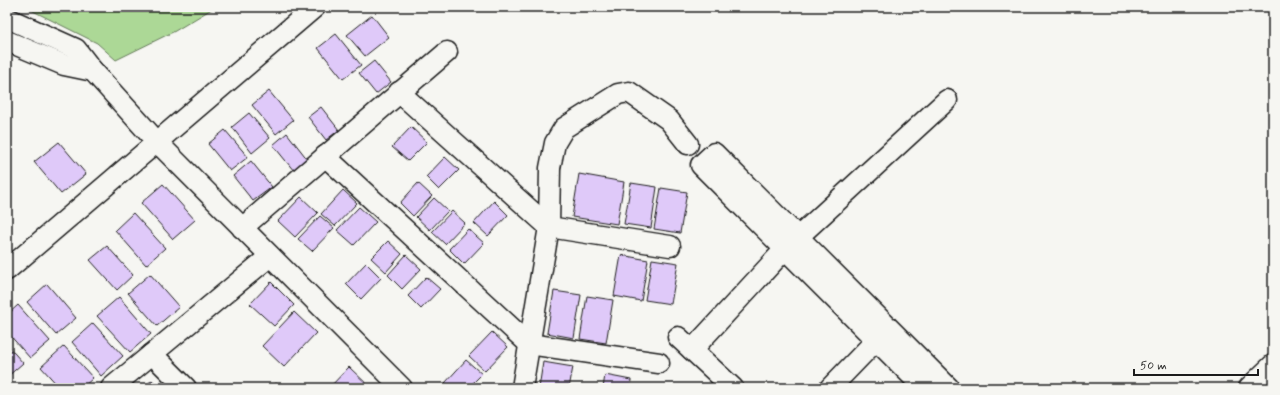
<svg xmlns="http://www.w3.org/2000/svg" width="1280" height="395" viewBox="0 0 1280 395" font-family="Mynerve,sans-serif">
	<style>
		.green { fill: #acd896; stroke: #647a59 }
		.building { fill: #dfc9f9; stroke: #1c1c1c }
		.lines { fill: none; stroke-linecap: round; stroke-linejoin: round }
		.street-casing { stroke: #1c1c1c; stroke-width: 23 }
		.secondary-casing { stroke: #1c1c1c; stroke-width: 25 }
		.street { stroke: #f6f6f2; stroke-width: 20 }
		.secondary { stroke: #f6f6f2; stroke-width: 22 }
	</style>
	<rect width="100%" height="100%" fill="#f6f6f2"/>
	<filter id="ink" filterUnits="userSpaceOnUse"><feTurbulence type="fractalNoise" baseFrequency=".025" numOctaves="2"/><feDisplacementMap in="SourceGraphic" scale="8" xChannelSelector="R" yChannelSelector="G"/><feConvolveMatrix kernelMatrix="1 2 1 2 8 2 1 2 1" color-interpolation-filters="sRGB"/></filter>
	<g filter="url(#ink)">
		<path class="green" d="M25,7H215L175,31L116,60L97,43Z"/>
		<g class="building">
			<path d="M372,15L389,37L365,56L347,35Z"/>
			<path d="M336,34L361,65L343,79L318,48Z"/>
			<path d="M374,61L391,82L376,94L359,73Z"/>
			<path d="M269,91L293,120L276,134L252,105Z"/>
			<path d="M321,107L339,130L326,140L308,117Z"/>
			<path d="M249,113L270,138L252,153L232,127Z"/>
			<path d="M411,127L427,142L408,161L392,147Z"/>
			<path d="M225,130L248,157L230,171L208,144Z"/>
			<path d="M287,133L308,160L294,171L273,145Z"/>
			<path d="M59,142L86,174L61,194L34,162Z"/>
			<path d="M445,157L459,170L439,190L426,177Z"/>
			<path d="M251,161L272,187L253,201L233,176Z"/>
			<path d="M579,174L624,182L617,224L572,217Z"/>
			<path d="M418,183L432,196L413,216L400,203Z"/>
			<path d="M631,183L657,187L651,228L624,224Z"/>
			<path d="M163,184L195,220L173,239L141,203Z"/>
			<path d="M661,188L687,192L680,233L654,229Z"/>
			<path d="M343,190L357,203L335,226L321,214Z"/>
			<path d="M301,197L318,213L295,237L278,221Z"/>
			<path d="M434,198L448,211L430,230L416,217Z"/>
			<path d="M494,201L508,215L488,236L474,223Z"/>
			<path d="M359,207L376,222L354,245L337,230Z"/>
			<path d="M452,211L465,223L445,244L432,232Z"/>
			<path d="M133,213L165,248L146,265L115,230Z"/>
			<path d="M320,216L334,228L312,251L298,239Z"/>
			<path d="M468,229L484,243L464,264L449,249Z"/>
			<path d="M388,241L402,254L386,272L371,258Z"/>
			<path d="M107,246L133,275L117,290L90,260Z"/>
			<path d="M406,255L421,269L402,289L388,275Z"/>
			<path d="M621,255L648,260L641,301L614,296Z"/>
			<path d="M652,259L678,263L671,304L645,300Z"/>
			<path d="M366,263L381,278L361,299L346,284Z"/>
			<path d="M150,274L179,307L157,326L128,293Z"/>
			<path d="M426,277L440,289L421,309L408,296Z"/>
			<path d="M271,282L294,305L274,326L250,304Z"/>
			<path d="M47,284L76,318L56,335L27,302Z"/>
			<path d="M554,291L581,295L574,338L547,333Z"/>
			<path d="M587,296L613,300L606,343L580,339Z"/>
			<path d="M119,297L151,334L130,352L97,316Z"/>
			<path d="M18,305L50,341L30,358L7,332V315Z"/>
			<path d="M294,312L316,333L284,367L262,346Z"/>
			<path d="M93,323L123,356L101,376L72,342Z"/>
			<path d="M492,332L508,347L485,371L469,356Z"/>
			<path d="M7,345L23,363L7,377Z"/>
			<path d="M64,346L93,378L82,388H60L41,367Z"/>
			<path d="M466,360L482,374L468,388H451L445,383Z"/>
			<path d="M543,362L573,367L569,388H539Z"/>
			<path d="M349,367L371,388H329Z"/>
			<path d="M605,375L631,380L630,388H603Z"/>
			<path d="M152,380L160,388H143Z"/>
			<path d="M276,383L281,388H271Z"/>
		</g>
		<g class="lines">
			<defs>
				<g id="street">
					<path d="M7,18L76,49L93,71L157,142L402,388"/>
					<path d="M7,41L64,65L93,71"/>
					<path d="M399,92L549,227L670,246"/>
					<path d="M325,156L529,344L659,363"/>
					<path d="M242,228L447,52"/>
					<path d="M7,270L315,7"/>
					<path d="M678,337L733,388"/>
					<path d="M692,350L785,249L947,100"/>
					<path d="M152,354L186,388"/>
					<path d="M111,388L270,256"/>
					<path d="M522,388L549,227L550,168L555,143L564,128L618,94L629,92L669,120L688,144"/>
					<path d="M830,388L885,331"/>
					<path d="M924,388L701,165L714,153L949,388"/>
				</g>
				<path id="secondary" d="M1250,388L1273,366"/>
			</defs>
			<use href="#street" class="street-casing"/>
			<use href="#secondary" class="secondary-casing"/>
			<use href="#street" class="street"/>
			<use href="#secondary" class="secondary"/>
		</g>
	</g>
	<rect width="1280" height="395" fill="none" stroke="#f6f6f2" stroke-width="24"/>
	<rect x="12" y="12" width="1256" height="371" fill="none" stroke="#1c1c1c" stroke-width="1.5" filter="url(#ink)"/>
	<path d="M1134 369v6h124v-6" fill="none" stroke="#1c1c1c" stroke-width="2"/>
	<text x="1140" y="369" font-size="12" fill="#1c1c1c" stroke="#f6f6f2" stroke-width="3" paint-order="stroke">50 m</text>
</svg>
